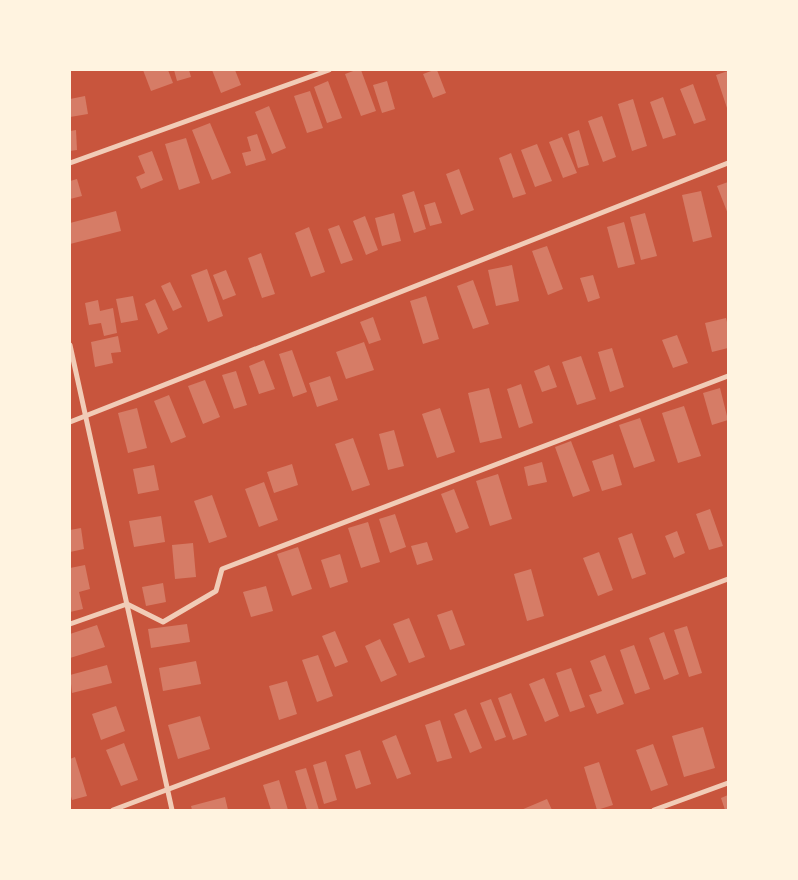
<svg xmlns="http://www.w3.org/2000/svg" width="798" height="880" viewBox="0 0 798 880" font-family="'Fira Sans Condensed',sans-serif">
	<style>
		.building { fill: #d67c66 }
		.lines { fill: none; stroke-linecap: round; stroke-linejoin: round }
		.minor { stroke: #f1ccb7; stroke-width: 5 }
	</style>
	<rect width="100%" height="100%" fill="#c8553d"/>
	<g class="building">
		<path d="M143,70H168L173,83L151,91Z"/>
		<path d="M174,70H189L191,77L177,81Z"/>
		<path d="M212,70H235L241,85L221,93Z"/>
		<path d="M356,70H361L376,111L361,116L345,74Z"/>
		<path d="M434,70H437L446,93L433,98L423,74Z"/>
		<path d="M728,71V111L716,75Z"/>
		<path d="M328,81L342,118L327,123L314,87Z"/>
		<path d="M387,81L395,109L382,113L373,85Z"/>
		<path d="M693,84L706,120L694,124L680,89Z"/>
		<path d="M310,91L323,128L307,133L294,96Z"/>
		<path d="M85,96L88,114L70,117V99Z"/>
		<path d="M663,97L676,135L663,139L650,102Z"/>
		<path d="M633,99L647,146L632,151L618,104Z"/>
		<path d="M269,106L286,148L272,154L255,112Z"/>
		<path d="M602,116L616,157L603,162L588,121Z"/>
		<path d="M210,123L231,173L212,180L192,130Z"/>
		<path d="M76,130L77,150L70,151V131Z"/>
		<path d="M579,130L589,165L578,168L568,134Z"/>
		<path d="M257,134L266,160L246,166L242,153L251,151L247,137Z"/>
		<path d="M562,137L577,173L563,178L549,142Z"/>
		<path d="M186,138L200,183L179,190L165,144Z"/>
		<path d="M537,144L552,181L535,187L521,150Z"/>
		<path d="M152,151L163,180L141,189L136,177L145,173L138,156Z"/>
		<path d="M511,153L526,194L513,198L499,158Z"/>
		<path d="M459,169L474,210L461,215L446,174Z"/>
		<path d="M77,179L82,196L70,199V181Z"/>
		<path d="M728,182V214L717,186Z"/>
		<path d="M414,191L426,229L414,233L402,195Z"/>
		<path d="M701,191L712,237L693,242L682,195Z"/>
		<path d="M435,202L442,223L430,226L424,205Z"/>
		<path d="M116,211L121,231L70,244V223Z"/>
		<path d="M394,213L401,241L382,246L375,218Z"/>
		<path d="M645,213L657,256L641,260L630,217Z"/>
		<path d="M365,216L378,250L366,255L353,221Z"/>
		<path d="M624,222L635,264L618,268L607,227Z"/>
		<path d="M339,225L353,260L341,264L328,229Z"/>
		<path d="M309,227L325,272L311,277L295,233Z"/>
		<path d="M547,246L563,289L548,295L532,251Z"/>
		<path d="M261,253L275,294L262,298L248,258Z"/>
		<path d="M512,265L519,301L496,306L488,270Z"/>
		<path d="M207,269L223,316L208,322L191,275Z"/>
		<path d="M226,270L236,295L223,300L213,275Z"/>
		<path d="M593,275L600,298L588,302L580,278Z"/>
		<path d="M473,280L489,324L473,329L457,286Z"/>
		<path d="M170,282L182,307L173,311L161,286Z"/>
		<path d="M133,296L138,320L121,323L116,299Z"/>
		<path d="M426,296L439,339L423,344L410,301Z"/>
		<path d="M155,299L168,329L158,334L145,304Z"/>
		<path d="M98,300L100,311L113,308L117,333L104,336L101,323L89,325L85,303Z"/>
		<path d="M373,317L381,340L369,344L360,322Z"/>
		<path d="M726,318L728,326V348L712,352L705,323Z"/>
		<path d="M677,335L688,363L673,368L662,340Z"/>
		<path d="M118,336L121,352L111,353L113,363L95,367L91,342Z"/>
		<path d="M364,342L374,370L346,379L336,352Z"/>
		<path d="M612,348L624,387L610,392L598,352Z"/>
		<path d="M292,350L307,392L293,397L279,354Z"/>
		<path d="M581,356L596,399L577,405L562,362Z"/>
		<path d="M264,360L275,389L259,394L249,366Z"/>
		<path d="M549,365L557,387L542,392L534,371Z"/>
		<path d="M236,371L247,405L234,409L222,375Z"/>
		<path d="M330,376L338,400L317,407L309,383Z"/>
		<path d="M205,380L220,417L203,424L188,386Z"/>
		<path d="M521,384L533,423L519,428L507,389Z"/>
		<path d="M489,388L502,438L480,443L468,393Z"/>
		<path d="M720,388L728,420L712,425L703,393Z"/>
		<path d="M169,395L186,437L171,443L154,401Z"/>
		<path d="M684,406L701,456L678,463L662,413Z"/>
		<path d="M137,408L147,448L128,453L118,413Z"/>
		<path d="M440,408L455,452L437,458L422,414Z"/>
		<path d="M640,418L655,461L634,468L619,425Z"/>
		<path d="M394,430L404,466L388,470L379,434Z"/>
		<path d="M353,438L370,485L352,491L335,444Z"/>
		<path d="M571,441L590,491L573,497L555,447Z"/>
		<path d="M613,454L622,485L602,491L592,461Z"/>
		<path d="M542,462L547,482L528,486L524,467Z"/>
		<path d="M292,464L298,485L274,493L267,472Z"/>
		<path d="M154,465L159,490L138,494L133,469Z"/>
		<path d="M498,474L512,519L490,526L476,481Z"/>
		<path d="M264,482L278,520L259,527L245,489Z"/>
		<path d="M454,489L469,528L456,533L441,494Z"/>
		<path d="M212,495L227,537L209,543L194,501Z"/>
		<path d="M710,509L723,546L709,550L696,514Z"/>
		<path d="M395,514L406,547L390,553L379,519Z"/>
		<path d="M161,516L165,542L134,547L129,521Z"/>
		<path d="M368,522L380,562L361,568L348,528Z"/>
		<path d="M81,528L84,549L70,552V530Z"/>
		<path d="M677,531L685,553L674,558L665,536Z"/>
		<path d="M632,533L646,574L632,579L618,538Z"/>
		<path d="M427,542L433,560L417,565L411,546Z"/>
		<path d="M193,543L196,577L175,579L172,545Z"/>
		<path d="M298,547L312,589L292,596L277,554Z"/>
		<path d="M599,552L613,590L598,596L583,558Z"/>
		<path d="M340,554L348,582L330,588L321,560Z"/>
		<path d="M85,565L90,589L79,592L83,609L70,612V568Z"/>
		<path d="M531,569L544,616L527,621L514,574Z"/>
		<path d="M163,583L166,602L146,606L142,587Z"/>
		<path d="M266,586L273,611L251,617L243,592Z"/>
		<path d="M452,610L465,645L450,650L437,615Z"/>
		<path d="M409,618L425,657L409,663L393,624Z"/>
		<path d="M187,624L190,642L151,648L148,629Z"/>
		<path d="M97,625L105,647L70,658V634Z"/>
		<path d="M687,626L702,673L689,677L674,630Z"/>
		<path d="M335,631L348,662L335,667L322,636Z"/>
		<path d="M664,632L679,674L664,680L649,638Z"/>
		<path d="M380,639L397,675L381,682L365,646Z"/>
		<path d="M634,645L650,689L635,694L620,650Z"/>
		<path d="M318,655L333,696L317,702L302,660Z"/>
		<path d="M605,655L624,704L597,714L589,695L602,691L590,661Z"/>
		<path d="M196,661L201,684L163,691L159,668Z"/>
		<path d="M107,665L112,683L72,693L70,675Z"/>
		<path d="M571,668L585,707L570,712L556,673Z"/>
		<path d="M544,678L559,716L545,722L529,684Z"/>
		<path d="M287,681L297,714L279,720L269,686Z"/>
		<path d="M511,693L527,735L513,740L498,698Z"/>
		<path d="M491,699L506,737L495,741L480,703Z"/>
		<path d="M116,706L125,731L101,740L92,714Z"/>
		<path d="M466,709L482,748L470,753L454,714Z"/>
		<path d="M200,716L210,749L178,759L168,725Z"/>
		<path d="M440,720L452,758L437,762L425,725Z"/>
		<path d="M703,727L715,768L684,777L672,736Z"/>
		<path d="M396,735L411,774L397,779L382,741Z"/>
		<path d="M124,743L138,780L121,786L106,750Z"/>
		<path d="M653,744L668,785L651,791L636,750Z"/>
		<path d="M360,750L371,784L356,789L345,755Z"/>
		<path d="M75,757L87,796L72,800L70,793V759Z"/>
		<path d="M326,761L337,800L324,804L313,765Z"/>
		<path d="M599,762L613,805L597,810L584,767Z"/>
		<path d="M306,768L319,810H307L295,771Z"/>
		<path d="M279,780L288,810H271L263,785Z"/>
		<path d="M728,795V810H725L721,798Z"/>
		<path d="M225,797L228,810H192L191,806Z"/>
		<path d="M547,799L552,810H521Z"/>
	</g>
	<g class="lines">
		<g class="minor">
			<path d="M70,163L329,70"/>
			<path d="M70,345L172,810"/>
			<path d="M70,422L728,163"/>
			<path d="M70,624L127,604L163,622L216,591L222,569L728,376"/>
			<path d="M113,810L728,579"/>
			<path d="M654,810L728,783"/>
		</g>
	</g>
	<rect width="798" height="880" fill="none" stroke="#fff3e0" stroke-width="142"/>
</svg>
